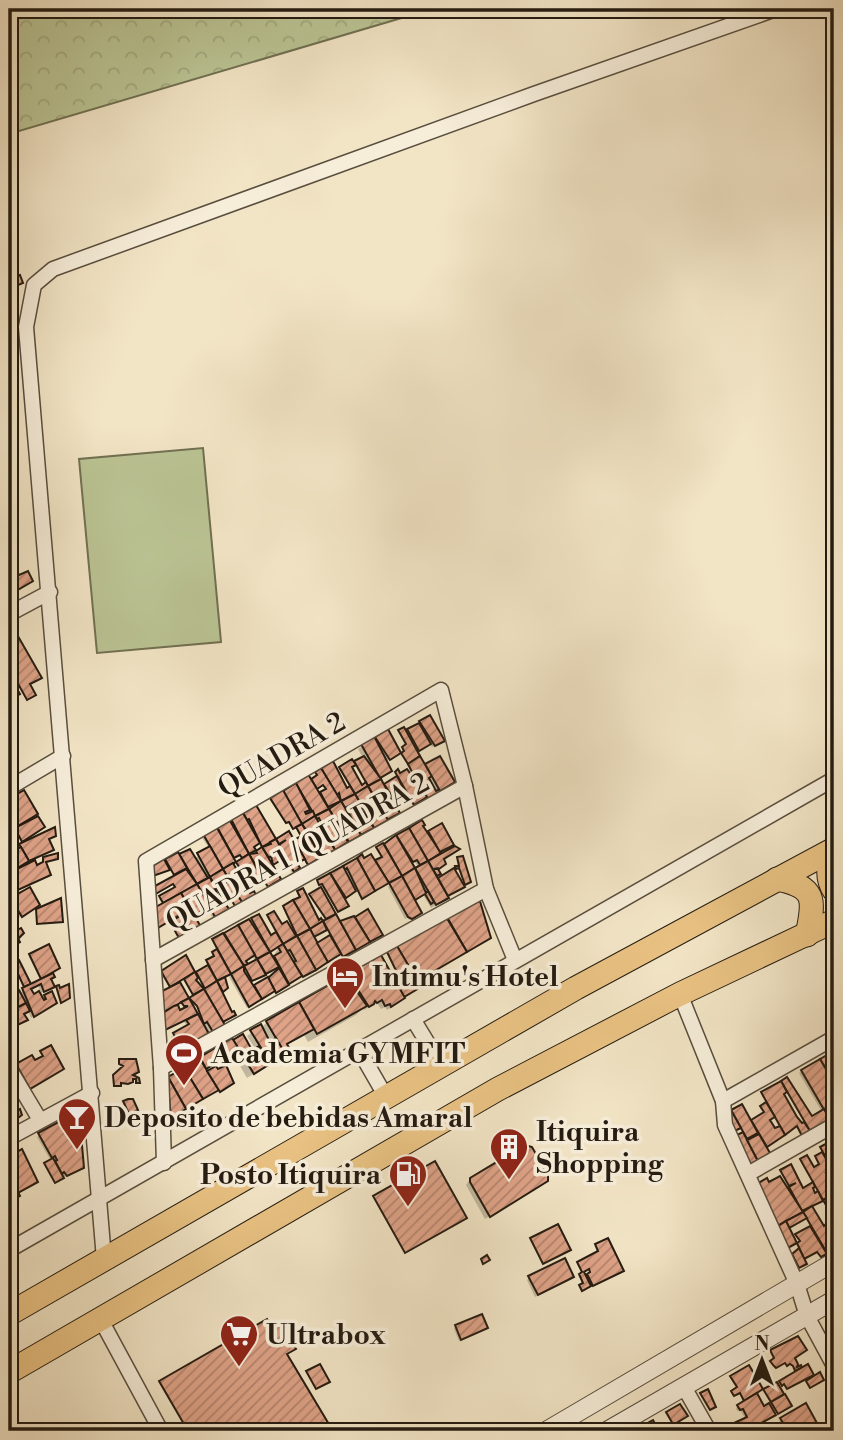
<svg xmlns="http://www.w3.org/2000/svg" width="843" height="1440" viewBox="0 0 843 1440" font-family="'Libre Bodoni',serif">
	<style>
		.grass { fill: #bbc494; stroke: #707052; stroke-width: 2 }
		.forest { fill: url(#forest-crowns); stroke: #707052; stroke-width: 2 }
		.shadow { fill: #0003; fill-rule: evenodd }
		.building { fill: url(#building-hatch); stroke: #241b11; stroke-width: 2 }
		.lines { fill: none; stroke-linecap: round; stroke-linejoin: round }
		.minor-casing { stroke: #584e3e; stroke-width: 17 }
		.tertiary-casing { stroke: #584e3e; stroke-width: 20 }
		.trunk-casing { stroke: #241b11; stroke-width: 25 }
		.minor { stroke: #f7eeda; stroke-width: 14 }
		.tertiary { stroke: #f7eeda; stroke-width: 18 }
		.trunk { stroke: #e9c283; stroke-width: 23 }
		.labels { text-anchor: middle; stroke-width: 7; stroke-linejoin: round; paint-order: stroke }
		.street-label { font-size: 28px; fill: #241b11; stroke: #f7eeda }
		.poi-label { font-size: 28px; font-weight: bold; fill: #241b11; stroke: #f7eeda; text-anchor: start }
	</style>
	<defs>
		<pattern id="forest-crowns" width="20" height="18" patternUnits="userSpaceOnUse" patternTransform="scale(1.75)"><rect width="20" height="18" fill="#bbc494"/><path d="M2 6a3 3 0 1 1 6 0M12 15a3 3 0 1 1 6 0" fill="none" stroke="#a1a87f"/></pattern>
		<pattern id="building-hatch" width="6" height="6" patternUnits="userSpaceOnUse" patternTransform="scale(1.75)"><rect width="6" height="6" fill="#dfa388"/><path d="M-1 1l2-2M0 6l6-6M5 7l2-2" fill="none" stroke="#b5846e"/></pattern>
	</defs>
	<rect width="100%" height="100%" fill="#f2e5c6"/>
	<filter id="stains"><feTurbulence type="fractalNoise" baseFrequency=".00286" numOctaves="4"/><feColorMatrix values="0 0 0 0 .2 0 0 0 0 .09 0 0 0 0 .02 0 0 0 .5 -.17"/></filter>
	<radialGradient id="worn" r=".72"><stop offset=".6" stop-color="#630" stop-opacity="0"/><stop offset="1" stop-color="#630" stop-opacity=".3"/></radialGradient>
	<path class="grass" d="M203,448L221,642L97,653L79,459Z"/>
	<path class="forest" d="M9,9H432L9,134Z"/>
	<g class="shadow">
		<path d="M14,633L28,684L34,694L26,699L15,680L11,682L17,694L9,699V636Z"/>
		<path d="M420,723L440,743L432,747L430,744L416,752L424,767L439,759L453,782L413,805L408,796L393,805L396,815L307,864L303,858L296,863V870L292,873L283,858L271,865L279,879L267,886L262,877L271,872L268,867L248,882L237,864L243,860L239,854L232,858V864L249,896L234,905L231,900L224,904V911L213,918L208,911L202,914L200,911L192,915L198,927L178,937L175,933L180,929L175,921L191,912L189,908L163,905L159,899L175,889L172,883L175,877L170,869L154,874L153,868L177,854L194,859L209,848L202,838L204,835L256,808L275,842L288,834L293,842L301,837L295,827L292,828L288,821L285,823L270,800L294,786L310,782L317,777L316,774L347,790L351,788L339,769L351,761L353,764L363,758L358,749L387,732L397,755L385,762L390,771L378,779L383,787L398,778L396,773L423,794L428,793L418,775L414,777L402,755L405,753L402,749L406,746L399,732L403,729L405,733ZM354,764L366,784L362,787L350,767ZM322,785L326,791L320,794L329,808L327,809L314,789ZM394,787L395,790L390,794L395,803L393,804L387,796L362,813L354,808L346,813L343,808L358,800L362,807ZM339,791L344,799L334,795ZM308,809L311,814L306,817L303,812ZM320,816L334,841L330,844L315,819ZM311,828L314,834L302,840ZM264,841L276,844L268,848ZM260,842L263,849L254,856L253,848ZM270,852L274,859L260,869L268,858ZM213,855H219L224,872ZM188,866L195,878L191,881L183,868ZM225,879L228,884L221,887L218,882ZM214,885L223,901L233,892L235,896L221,905L211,887Z"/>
		<path d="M422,822L426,835L429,832L452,844L444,853L437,867L439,874L435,876L437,881L439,879L463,887L446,896L442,901L431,908L423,895L413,900L418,915L409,920L408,918L405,919L388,887L394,879L361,898L346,867L344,872L354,891L342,898L347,906L337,912L321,884L318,885L317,882L362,857L364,860L374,863L382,858L377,849ZM414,861L419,868L414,871L410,864ZM426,875L428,879L420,885L418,880Z"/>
		<path d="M47,839L24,862H33L36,867L45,862L48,876L9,893V891L17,887L9,872V863L17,858L14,854L21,849L20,845Z"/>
		<path d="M30,890L21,915L19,918L11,904L9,905V898L10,900Z"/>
		<path d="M303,890L318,922L322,924L326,921L310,896L320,890L339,924L367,911L378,937L342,956L340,953L247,1008L229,977L236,971L223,977L226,984L221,992L231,1014L222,1023L221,1027L166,1057L179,1049L171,1037L187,1027L184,1021L159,1033V996L170,989L161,973L185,957L195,975L209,967L206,962L214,957L212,954L217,951L212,941L252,919L270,938L277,934L267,917L274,914L281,927L293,935L296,933L283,908L300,899L297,894ZM326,929L331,937L317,945L312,937ZM282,944L275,953L277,956L273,959L268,952ZM252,956L256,962L247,967L244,961ZM274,968L276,972L273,977L254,988L250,982ZM200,975L204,983L198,986L194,979ZM183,979L194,997L188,1000L178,981ZM194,998L204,1016L199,1019L191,1006L180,1012L177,1007L167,1008L181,1000L188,1001Z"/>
		<path d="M478,901L488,938L424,976L399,1002L387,1010L385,1007L381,1009L377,1003L364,1010L363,1008L356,1015L308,1042L304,1035L286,1045L291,1055L297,1053L293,1057L284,1062L281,1057L247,1078L232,1052L204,1069L207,1073L217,1072L225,1067L233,1083L219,1091L217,1089L169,1118V1078L231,1040L252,1052L256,1050L247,1036L259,1027L269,1045L272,1043L263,1026L267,1022L347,976L399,991L402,985L387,954L397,948L396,945Z"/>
		<path d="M48,947L42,977L43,979L50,980L53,987L39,994L42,1000L45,997L52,1005L31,1018L28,1011L23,1014L25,1020L9,1028V1016L12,1014L9,1011V997L19,994L25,989L13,965L17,963L30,986L41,981L29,957ZM38,985L41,992L33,996L30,989Z"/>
		<path d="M834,1053V1117L801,1135L795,1126L764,1147L767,1153L746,1167L730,1132L728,1134L725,1127L726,1116L741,1107L750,1122L764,1114L760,1108L767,1104L761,1094L787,1079L811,1119L822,1112L799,1073ZM826,1083L828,1088L822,1092L819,1087ZM786,1092L805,1123L801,1126L782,1094ZM776,1115L783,1126L774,1131L768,1119ZM740,1126L745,1133L736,1138L733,1131ZM759,1130L761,1135L752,1141L749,1136Z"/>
		<path d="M40,1134L79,1170L54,1182L44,1165L51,1161L37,1137Z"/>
		<path d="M832,1143L834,1146V1172L832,1173L834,1177V1208L829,1211L822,1200L810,1206L823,1228L826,1226L834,1239V1247L820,1256L816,1251L803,1259L805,1263L798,1268L793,1257L800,1250L797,1245L800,1243L796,1236L811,1227L806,1218L787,1228L783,1249L771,1211L794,1197L791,1189L802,1191L813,1184L800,1161L806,1158L813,1169L819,1165L815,1158L823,1154L821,1150ZM816,1184L820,1192L815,1195L810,1188ZM832,1191L834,1196L828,1200L825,1194Z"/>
		<path d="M434,1164L465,1218L404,1252L374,1198Z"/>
		<path d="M471,1178L542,1184L485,1219L466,1185Z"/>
		<path d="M608,1240L622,1270L580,1289L579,1287L583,1285L579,1276L583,1274L577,1264L599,1253L595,1246ZM588,1268L591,1274L585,1278L582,1271Z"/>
		<path d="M572,1277L535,1297L527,1280L529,1278Z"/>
		<path d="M267,1321L330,1431H187L160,1383Z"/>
		<path d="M456,1326L486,1328L459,1341L454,1329Z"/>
		<path d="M748,1367L755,1393L763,1408L771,1404L764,1391L776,1384L789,1405L762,1422L766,1429L763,1431H756L754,1427L746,1431H735L733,1427L746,1420L740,1410L737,1411L736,1408L744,1402L739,1392L733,1395L731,1393L737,1389L731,1378Z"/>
		<path d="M781,1419L808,1427L810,1431H776L779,1428V1422Z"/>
	</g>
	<g class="building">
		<path d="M20,275L23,283L16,286L13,277Z"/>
		<path d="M9,558L19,575L28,571L33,581L9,595Z"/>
		<path d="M15,631L42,678L30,684L36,695L27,700L16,680L13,682L20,694L9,700V634Z"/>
		<path d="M430,715L445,741L435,746L419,721Z"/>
		<path d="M419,723L431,744L419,751L407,729Z"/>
		<path d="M404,727L420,756L408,764L401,753L404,751L402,747L406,744L398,730Z"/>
		<path d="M388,729L401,753L390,760L375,737Z"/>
		<path d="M374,736L392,771L380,778L361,744Z"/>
		<path d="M364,756L381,779L368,786L354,761Z"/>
		<path d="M420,756L432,776L429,778L436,791L440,789L441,791L428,799L424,792L427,791L419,776L415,778L408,764Z"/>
		<path d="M440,756L455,782L440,791L425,764Z"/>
		<path d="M352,759L356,765L352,767L362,785L366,782L368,786L355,794L339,767Z"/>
		<path d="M333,761L347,788L350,786L355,794L341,801L339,793L337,795L321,768Z"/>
		<path d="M321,768L341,801L328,807L320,792L326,789L323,785L317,789L311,779L317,775L315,772Z"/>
		<path d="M398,769L400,773L407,769L427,797L414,805L395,772Z"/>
		<path d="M308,774L329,809L315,816L295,782Z"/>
		<path d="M397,776L408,797L397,804L384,784Z"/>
		<path d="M381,779L388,792L376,799L368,786Z"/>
		<path d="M296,783L310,810L305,812L306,814L313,811L315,816L302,824L283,791Z"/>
		<path d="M368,786L376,801L363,808L355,794Z"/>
		<path d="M24,790L38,814L11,830L9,826V798Z"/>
		<path d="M283,790L302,824L293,829L289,822L286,823L270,798Z"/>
		<path d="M387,793L400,813L387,820L376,800Z"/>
		<path d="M355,794L359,801L345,808L341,801Z"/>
		<path d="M341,801L361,835L349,842L329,809Z"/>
		<path d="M377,802L388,820L374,828L364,809Z"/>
		<path d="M256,805L276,839L262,847L249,819L247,820L243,813Z"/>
		<path d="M355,806L357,809L360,807L374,828L361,835L347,810Z"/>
		<path d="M329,809L348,842L335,850L319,818L317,819L315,816Z"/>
		<path d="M243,813L260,843L254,847L256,850L249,854L231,819Z"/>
		<path d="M38,816L45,827L22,842L19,836L16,838L11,830Z"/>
		<path d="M315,816L335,850L322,857L309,834L311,832L308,833L302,824Z"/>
		<path d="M229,819L249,854L242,858L240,855L234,858L217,827Z"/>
		<path d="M422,820L425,825L423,826L441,853L428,861L409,828Z"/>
		<path d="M442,823L454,845L440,852L428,831Z"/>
		<path d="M302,824L321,857L308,865L294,840L301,836L296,827Z"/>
		<path d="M9,826L16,838L9,842Z"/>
		<path d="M216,826L236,862L223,869L203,834Z"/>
		<path d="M55,827L56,836L49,839L54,850L29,861L19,844Z"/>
		<path d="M409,828L428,861L420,865L417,860L413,862L396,835Z"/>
		<path d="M289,831L305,859L297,863L300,868L294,872L279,845L286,840L279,844L276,839Z"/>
		<path d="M396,835L415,868L402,876L384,844Z"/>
		<path d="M276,839L286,857L273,865L271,856L269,858L262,847L271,844L270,842Z"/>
		<path d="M383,843L402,876L389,883L375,860L382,857L376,847Z"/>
		<path d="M210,846L223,869L210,877L197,853Z"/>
		<path d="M455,846L460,849L444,859L446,864L439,869L438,868L434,869H438L441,874L437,876L428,861Z"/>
		<path d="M21,847L29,861L9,873V861L16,856L14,851Z"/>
		<path d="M262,847L281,879L268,887L261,876L269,872L267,869L260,873L249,854L257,853L256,851Z"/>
		<path d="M190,849L208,878L197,884L179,854Z"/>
		<path d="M178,852L187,868L174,875L165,859Z"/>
		<path d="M58,853V859L46,862L51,875L9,894V889L17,885L11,872L35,860L37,865L43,862V857Z"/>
		<path d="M249,854L261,876L249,883L236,862Z"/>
		<path d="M362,854L364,858L371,854L389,883L375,891L357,858Z"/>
		<path d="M463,856L471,882L465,885L459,868L456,869L455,866H459L457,857Z"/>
		<path d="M357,858L375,891L362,899L347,868L345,870L343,866Z"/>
		<path d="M164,859L170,870L153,876L151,867Z"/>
		<path d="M428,861L449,898L436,905L415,868Z"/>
		<path d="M233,863L250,893L254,891L256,895L242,903L223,869Z"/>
		<path d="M343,866L356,891L346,898L330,873Z"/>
		<path d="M415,868L426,893L428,891L434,902L431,904L425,894L415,900L402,876Z"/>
		<path d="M454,868L465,887L448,896L438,878Z"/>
		<path d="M186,869L197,884L163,903L159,896L175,887L173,884L154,895L153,887Z"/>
		<path d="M223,869L228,878L220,882L221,885L229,881L236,892L230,897L236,893L242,902L235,906L232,901L226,904L210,877Z"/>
		<path d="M330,873L349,906L338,912L322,884L319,885L317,880Z"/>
		<path d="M402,876L422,913L412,919L408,917L389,883Z"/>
		<path d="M210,877L221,903L224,902L229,909L215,917L197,884Z"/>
		<path d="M197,884L212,910L203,915L201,912L194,915L181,893Z"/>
		<path d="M30,887L40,905L22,917L9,895L12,894L17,904L14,896Z"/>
		<path d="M321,887L336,914L326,919L309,894Z"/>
		<path d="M303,888L319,920L321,918L323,921L310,929L293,900L300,897L297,891Z"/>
		<path d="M181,893L190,909L156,929L154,908Z"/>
		<path d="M61,898L63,922L37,924L36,909Z"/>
		<path d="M479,898L491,938L467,952L447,917Z"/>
		<path d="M293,900L310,929L297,936L283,906Z"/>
		<path d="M368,909L383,935L370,942L355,917Z"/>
		<path d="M191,910L201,927L179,938L175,931L180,927L175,919Z"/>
		<path d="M274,911L282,924L287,921L296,936L283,944L267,915Z"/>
		<path d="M259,914L271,935L276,932L283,944L270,952L251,918Z"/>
		<path d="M336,914L356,950L343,957L323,921Z"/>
		<path d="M445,915L467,952L426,976L430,981L421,987L395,943Z"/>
		<path d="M354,916L370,942L356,950L340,921Z"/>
		<path d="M249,919L270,952L257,959L238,925Z"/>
		<path d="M323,921L327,930L314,937L310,929Z"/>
		<path d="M238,925L255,955L246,961L248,964L244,966L224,933Z"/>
		<path d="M21,928L24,933L18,939L14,932Z"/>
		<path d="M310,929L328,962L316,970L297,936Z"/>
		<path d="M14,931L20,942L13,946L12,943L9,945V934Z"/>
		<path d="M223,933L244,966L231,974L212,939Z"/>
		<path d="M330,935L341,954L328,962L317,943Z"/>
		<path d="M297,936L316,970L303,977L293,962L296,961L290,950L287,951L283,944Z"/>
		<path d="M49,944L60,968L41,979L29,954Z"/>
		<path d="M283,944L302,976L289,984L274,956L281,952L278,947Z"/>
		<path d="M397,946L421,987L404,997L399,988L402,983L387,952Z"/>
		<path d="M217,949L231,974L217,981L206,960L214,956L212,952Z"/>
		<path d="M270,952L279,967L266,974L257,959Z"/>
		<path d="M186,955L195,972L170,987L161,971Z"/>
		<path d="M381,955L405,998L391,1007L390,1004L385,1006L382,1000L377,1003L375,1001L374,1004L369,1007L348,974Z"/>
		<path d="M257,959L266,975L252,981L244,966Z"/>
		<path d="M19,960L31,984L24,987L13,963Z"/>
		<path d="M208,965L217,981L205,989L196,972Z"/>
		<path d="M244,966V971L262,999L249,1007L231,974Z"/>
		<path d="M279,968L289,985L276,993L268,978Z"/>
		<path d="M195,972L198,978L196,980L204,989L193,995L184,979Z"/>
		<path d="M53,973L55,977L51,979L55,987L44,992L41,984L31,989L34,994L39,991L44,1000L46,999L44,995L52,991L57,1003L34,1017L22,988Z"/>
		<path d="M348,974L355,986L354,987L367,1006L317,1034L299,1002Z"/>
		<path d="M225,977L228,988L223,992L217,981Z"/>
		<path d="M268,977L275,991L262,999L254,985Z"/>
		<path d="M217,981L232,1012L234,1011L236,1015L223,1022L204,989Z"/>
		<path d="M180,982L189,998L162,1013L160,992Z"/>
		<path d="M69,984L70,998L61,1003L56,986L59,985L60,988Z"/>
		<path d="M204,989L225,1025L213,1032L207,1022L204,1024L197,1006L189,998Z"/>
		<path d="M19,990L26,1003L9,1012V995Z"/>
		<path d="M189,998L198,1014L163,1031L160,1015L174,1006L178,1005L180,1010L188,1006H184L181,1002Z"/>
		<path d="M299,1002L314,1029L287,1044L291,1052L297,1049L299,1053L288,1059L266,1021Z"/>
		<path d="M26,1003L30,1011L24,1014L28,1020L9,1029V1014L11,1011Z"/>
		<path d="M198,1014L209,1034L170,1058L168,1053L180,1046L173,1033L189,1024L186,1020Z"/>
		<path d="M261,1024L270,1042L276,1038L286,1055L271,1064L250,1030Z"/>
		<path d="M243,1034L252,1050L259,1046L261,1054L263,1053L270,1064L254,1074L233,1040Z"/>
		<path d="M232,1038L239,1049L206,1069L200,1057Z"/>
		<path d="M51,1045L64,1069L30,1089L16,1064L32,1055L35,1060L43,1056L40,1051Z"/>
		<path d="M834,1051V1083L820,1059Z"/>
		<path d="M119,1059H136L139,1072L133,1075L139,1078L140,1083H136V1079H133V1082L128,1084L121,1083V1086H114L113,1075L123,1066L119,1064Z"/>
		<path d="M200,1059L219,1090L203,1099L184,1068Z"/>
		<path d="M820,1059L834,1083V1117L830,1120L801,1070Z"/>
		<path d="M226,1065L234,1083L220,1092L207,1071L216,1066L218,1069Z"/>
		<path d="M184,1068L203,1099L186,1109L168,1077Z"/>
		<path d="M168,1077L186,1109L171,1118L169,1097Z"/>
		<path d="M787,1077L812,1116L824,1109L830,1120L810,1131L781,1081Z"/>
		<path d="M781,1081L787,1092L784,1094L797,1117L802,1123L804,1122L810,1131L802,1136L797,1126L785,1135L761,1092Z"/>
		<path d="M128,1099H133L138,1110L129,1114L123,1101Z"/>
		<path d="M766,1102L775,1117L770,1120L775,1128L780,1126L785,1135L767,1147L751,1120L764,1112L760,1106Z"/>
		<path d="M742,1104L758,1133L747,1139L731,1110Z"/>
		<path d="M20,1109L22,1115L9,1125V1115Z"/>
		<path d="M731,1110L741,1128L730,1133L728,1111Z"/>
		<path d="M79,1111L84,1168L67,1176L64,1172L62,1174L55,1161L57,1160L55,1156L52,1158L38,1133Z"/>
		<path d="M743,1132L758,1161L747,1167L737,1135Z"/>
		<path d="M759,1134L770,1153L758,1161L747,1140Z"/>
		<path d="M833,1140L834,1143V1172L820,1147Z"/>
		<path d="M525,1145L532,1147L548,1175V1181L490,1217L470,1182V1178Z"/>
		<path d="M22,1149L38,1182L18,1193L9,1176V1157Z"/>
		<path d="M822,1152L832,1169L825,1173L832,1170L834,1174V1194L828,1195L829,1197L823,1200L800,1159L807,1155L814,1167L819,1164L815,1156Z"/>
		<path d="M53,1158L64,1178L55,1183L44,1163Z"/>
		<path d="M435,1161L467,1218L405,1253L373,1196Z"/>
		<path d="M791,1164L803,1188L813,1182L815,1187L813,1188L815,1193L818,1191L823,1201L802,1211L789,1187L796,1183L789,1186L780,1170Z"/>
		<path d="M9,1176L13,1184L10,1186L11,1188L15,1186L20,1196L9,1203Z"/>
		<path d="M780,1176L803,1212L774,1228V1216L755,1185L767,1178L769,1182Z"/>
		<path d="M834,1194V1209L830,1212L823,1200Z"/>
		<path d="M812,1206L824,1226L827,1223L834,1236V1248L827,1253L803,1212Z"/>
		<path d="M803,1212L807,1218L789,1228L786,1221Z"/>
		<path d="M786,1221L797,1243L784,1250L775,1228Z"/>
		<path d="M558,1224L571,1250L543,1264L530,1238Z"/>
		<path d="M810,1226L827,1254L821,1257L817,1252L804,1259L797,1243L800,1241L795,1234Z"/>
		<path d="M608,1238L624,1271L593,1286L587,1274L590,1272L589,1269L584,1272L591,1286L582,1291L579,1285L583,1283L579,1274L582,1272L577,1262L598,1251L595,1244Z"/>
		<path d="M799,1248L807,1264L799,1268L792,1254Z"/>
		<path d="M487,1255L490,1260L483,1264L481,1259Z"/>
		<path d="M565,1258L574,1277L538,1295L528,1276Z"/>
		<path d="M482,1314L488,1328L461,1340L455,1325Z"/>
		<path d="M267,1319L272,1327L280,1322L296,1349L287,1354L333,1431H188L159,1381Z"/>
		<path d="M798,1336L807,1350L795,1358L798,1364L797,1367L801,1365L802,1367L795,1371L793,1366L790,1364L787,1366L785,1363L776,1368L774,1366L770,1361L774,1358L770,1350Z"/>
		<path d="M320,1364L330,1382L316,1389L306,1371Z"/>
		<path d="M808,1364L814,1375L787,1389L784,1384L782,1386L779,1381Z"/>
		<path d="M749,1365L763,1389L744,1401L740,1393L734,1396L731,1391L737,1387L730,1376Z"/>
		<path d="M820,1372L824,1380L810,1388L806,1381Z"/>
		<path d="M777,1382L784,1394L771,1402L763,1389Z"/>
		<path d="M708,1389L716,1407L710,1410L700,1393Z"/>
		<path d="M757,1393L764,1406L769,1403L776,1415L747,1431H738L734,1423L747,1417L743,1409L740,1410L737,1405Z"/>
		<path d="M785,1394L792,1406L778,1414L771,1402Z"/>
		<path d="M806,1403L817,1423L803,1431H788L780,1418Z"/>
		<path d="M680,1404L688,1416L678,1422L683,1431H677L666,1412Z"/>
		<path d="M653,1420L659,1431H633Z"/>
		<path d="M834,1421V1431H816Z"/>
		<path d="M764,1422L769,1429L757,1431L754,1427Z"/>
		<path d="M673,1424L677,1431H660Z"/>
		<path d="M782,1424L786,1431H771L779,1426Z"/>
	</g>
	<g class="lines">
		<defs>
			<g id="minor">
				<path d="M9,614L50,592"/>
				<path d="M9,788L63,756"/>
				<path d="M153,960L465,786"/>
				<path d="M680,994L723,1101L725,1125L797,1284L807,1316L834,1366"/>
				<path d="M413,1019L441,1065"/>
				<path d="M359,1050L386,1097"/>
				<path d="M9,1068L40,1120"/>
				<path d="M161,1068L486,889"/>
				<path d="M723,1101L834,1038"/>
				<path d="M9,1138L92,1093"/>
				<path d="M164,1163L161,1068L146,861L441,690L465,786L486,889L515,960"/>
				<path d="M748,1174L834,1125"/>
				<path d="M9,1250L834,779"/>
				<path d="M104,1259L26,327L34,285L53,269L534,94L776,9"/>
				<path d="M101,1320L161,1431"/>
				<path d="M684,1387L709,1431"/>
			</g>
			<g id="tertiary">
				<path d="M546,1431L834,1262"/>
				<path d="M607,1431L834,1300"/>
			</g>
			<g id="trunk">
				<path d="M834,853C827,866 827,879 834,890"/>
				<path d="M777,879C816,887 815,899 807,935"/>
				<path d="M9,1314L576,988L834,849"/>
				<path d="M9,1372L498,1089L680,994L834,921"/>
			</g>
		</defs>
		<use href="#minor" class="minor-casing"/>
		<use href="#tertiary" class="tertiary-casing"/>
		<use href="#trunk" class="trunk-casing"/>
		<use href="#minor" class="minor"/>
		<use href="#tertiary" class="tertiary"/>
		<use href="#trunk" class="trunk"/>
	</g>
	<defs>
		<symbol id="hotel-pin" viewBox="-11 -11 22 30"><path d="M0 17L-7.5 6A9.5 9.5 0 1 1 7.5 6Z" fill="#8f2418" stroke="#f7eeda"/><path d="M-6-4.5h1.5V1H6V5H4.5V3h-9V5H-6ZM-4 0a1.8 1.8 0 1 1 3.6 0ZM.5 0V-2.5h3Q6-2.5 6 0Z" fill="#fff"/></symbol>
		<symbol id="stadium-pin" viewBox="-11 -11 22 30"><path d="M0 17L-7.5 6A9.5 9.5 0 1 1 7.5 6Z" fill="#8f2418" stroke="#f7eeda"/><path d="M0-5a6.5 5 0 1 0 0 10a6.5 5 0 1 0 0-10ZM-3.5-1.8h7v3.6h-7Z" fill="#fff"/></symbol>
		<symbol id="bar-pin" viewBox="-11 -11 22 30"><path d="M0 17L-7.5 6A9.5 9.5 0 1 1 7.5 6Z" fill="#8f2418" stroke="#f7eeda"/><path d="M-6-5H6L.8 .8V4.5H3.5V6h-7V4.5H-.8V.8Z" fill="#fff"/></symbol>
		<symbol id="building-pin" viewBox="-11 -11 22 30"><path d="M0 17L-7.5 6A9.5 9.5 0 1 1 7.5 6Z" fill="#8f2418" stroke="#f7eeda"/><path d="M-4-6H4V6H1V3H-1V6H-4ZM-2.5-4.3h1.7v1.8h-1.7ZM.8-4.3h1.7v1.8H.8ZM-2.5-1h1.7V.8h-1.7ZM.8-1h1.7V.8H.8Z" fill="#fff"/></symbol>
		<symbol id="fuel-pin" viewBox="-11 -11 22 30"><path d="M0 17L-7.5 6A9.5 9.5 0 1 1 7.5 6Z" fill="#8f2418" stroke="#f7eeda"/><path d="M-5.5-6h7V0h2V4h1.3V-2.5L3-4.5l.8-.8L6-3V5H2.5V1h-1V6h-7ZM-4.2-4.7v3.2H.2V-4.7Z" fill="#fff"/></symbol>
		<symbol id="supermarket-pin" viewBox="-11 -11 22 30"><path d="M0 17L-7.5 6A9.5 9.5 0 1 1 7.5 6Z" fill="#8f2418" stroke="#f7eeda"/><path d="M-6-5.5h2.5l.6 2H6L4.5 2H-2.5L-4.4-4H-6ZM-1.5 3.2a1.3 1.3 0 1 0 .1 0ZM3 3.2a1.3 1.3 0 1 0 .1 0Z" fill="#fff"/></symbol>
	</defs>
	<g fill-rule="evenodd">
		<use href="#hotel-pin" x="323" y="954" width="44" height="60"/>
		<use href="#stadium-pin" x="162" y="1031" width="44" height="60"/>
		<use href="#bar-pin" x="55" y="1095" width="44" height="60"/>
		<use href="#building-pin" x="487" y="1125" width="44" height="60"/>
		<use href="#fuel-pin" x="386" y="1152" width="44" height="60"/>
		<use href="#supermarket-pin" x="217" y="1312" width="44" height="60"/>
	</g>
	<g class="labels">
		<g class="street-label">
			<text transform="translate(281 754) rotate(-30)" y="10">QUADRA 2</text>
			<text transform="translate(297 851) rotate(-29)" y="10">QUADRA 1 / QUADRA 2</text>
		</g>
		<g class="poi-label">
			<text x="372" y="986">Intimu's Hotel</text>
			<text x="211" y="1063">Academia GYMFIT</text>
			<text x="104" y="1127">Deposito de bebidas Amaral</text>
			<text x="536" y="1141">Itiquira<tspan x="536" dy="32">Shopping</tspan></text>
			<text x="381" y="1184" text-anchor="end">Posto Itiquira</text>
			<text x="266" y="1344">Ultrabox</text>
		</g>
	</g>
	<rect width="843" height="1440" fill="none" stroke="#f2e5c6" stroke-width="35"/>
	<rect x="10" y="10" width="822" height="1419" fill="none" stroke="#241b11" stroke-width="3.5"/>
	<rect x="18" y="18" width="808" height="1405" fill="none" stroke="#241b11" stroke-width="2"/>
	<g transform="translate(762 1360)" stroke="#f7eeda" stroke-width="5" paint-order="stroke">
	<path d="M0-5L12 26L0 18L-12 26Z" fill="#241b11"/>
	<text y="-10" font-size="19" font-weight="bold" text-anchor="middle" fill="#241b11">N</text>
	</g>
	<rect width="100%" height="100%" filter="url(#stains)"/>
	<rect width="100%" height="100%" fill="url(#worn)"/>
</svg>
